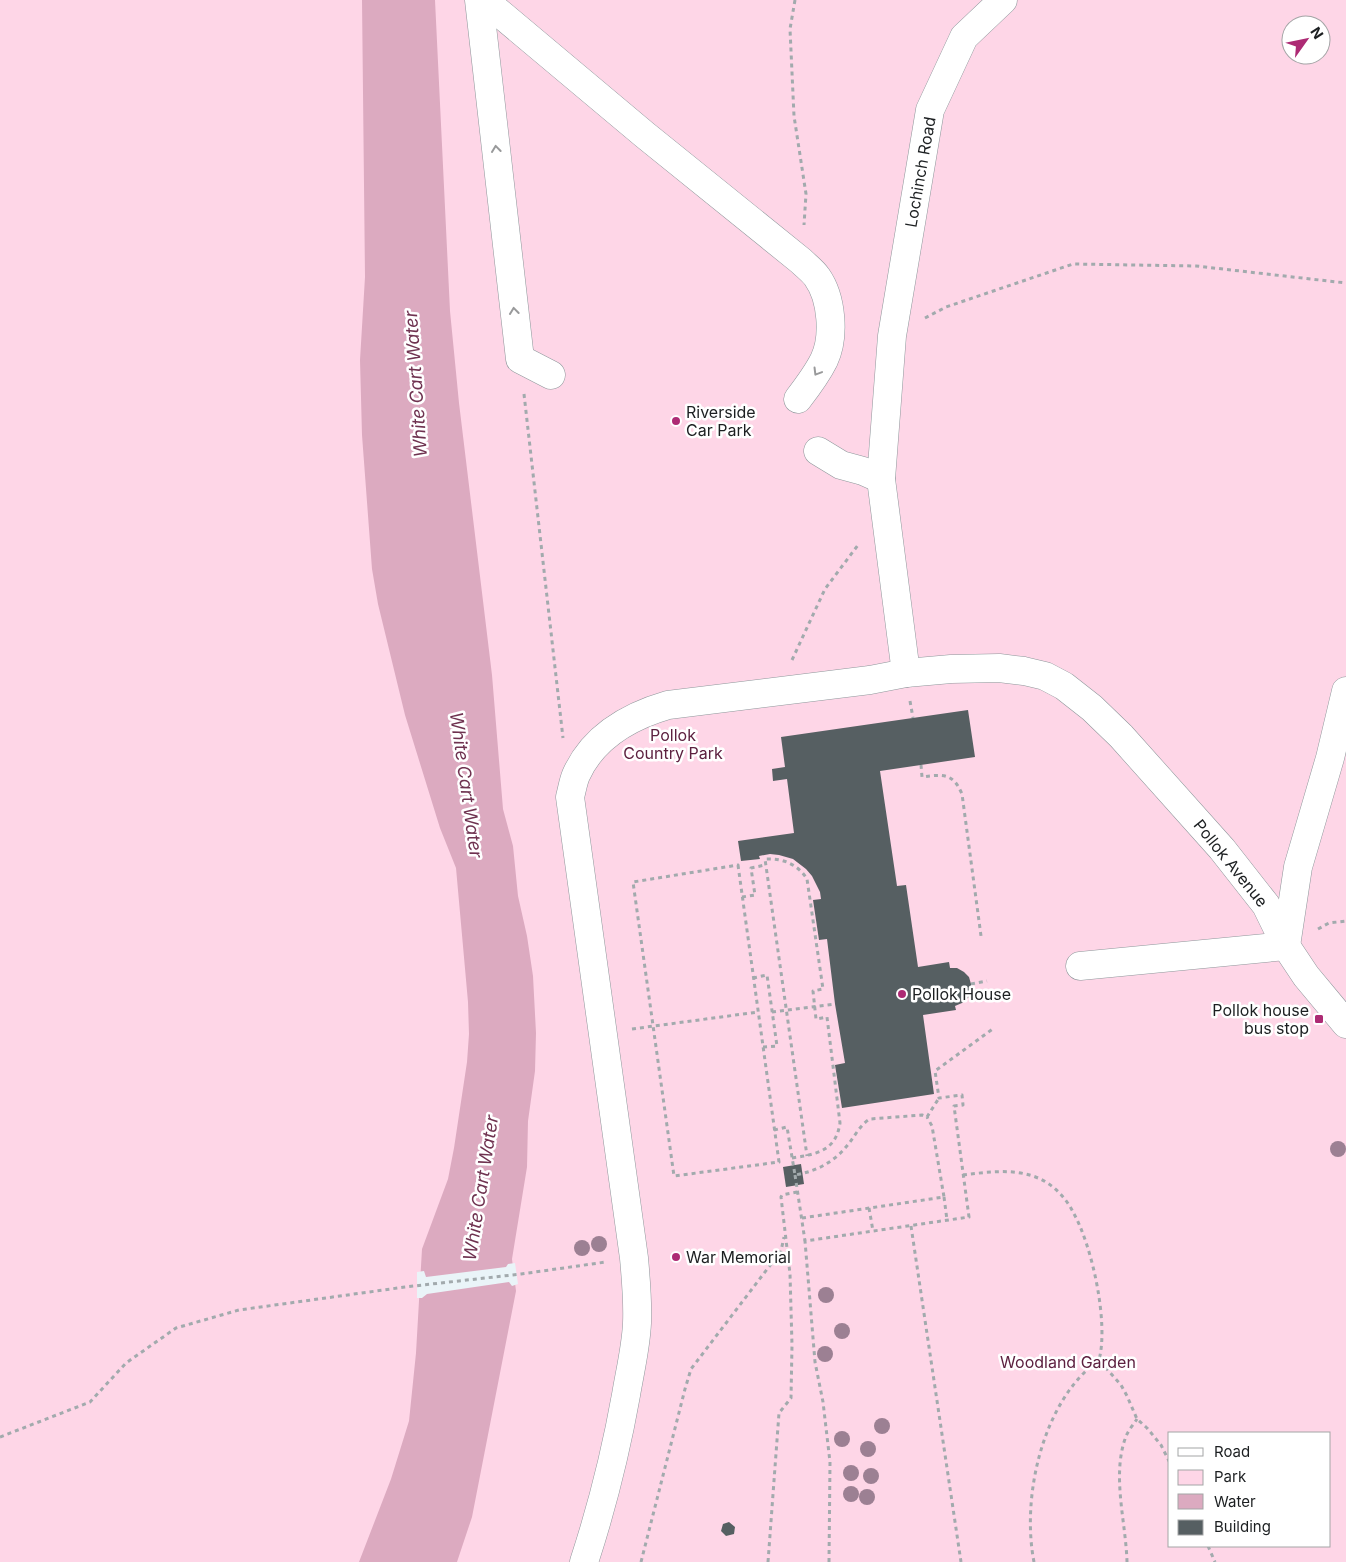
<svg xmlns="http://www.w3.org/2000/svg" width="1346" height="1562" viewBox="0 0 1346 1562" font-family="Inter,sans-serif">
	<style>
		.green { fill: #fed6e7; fill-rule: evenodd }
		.water { fill: #dcaac0 }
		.pier { fill: #eaf4f8 }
		.building { fill: #565f62 }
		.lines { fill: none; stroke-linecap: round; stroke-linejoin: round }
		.minor-casing { stroke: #8e979b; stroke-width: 29 }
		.path { stroke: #a2aaad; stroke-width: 3; stroke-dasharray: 4 4; stroke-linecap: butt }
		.minor { stroke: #fff; stroke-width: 28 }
		.tree { fill: #9c8093 }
		.oneway { stroke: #999a9b }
		.poi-dot { fill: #ad2a74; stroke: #fff; stroke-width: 2 }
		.labels { text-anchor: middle; stroke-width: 5; stroke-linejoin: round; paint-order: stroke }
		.street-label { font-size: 16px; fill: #1c1f21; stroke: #fff }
		.poi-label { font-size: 16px; fill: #1c1f21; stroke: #fff; text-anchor: start }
		.park-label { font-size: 16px; fill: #5d2140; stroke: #fff }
		.water-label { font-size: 18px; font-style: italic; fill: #6f3250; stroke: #fff }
	</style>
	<rect width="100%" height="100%" fill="#eaf4f8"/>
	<path class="green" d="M0,0H1346V1562H0ZM1291,25H1321V55H1291ZM1170,1433H1330V1546H1170Z"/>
	<path class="water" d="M362,0H435L450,311L459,403L492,675L503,809L513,846L518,896L527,936L533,976L536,1033L535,1071L528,1121L527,1167L512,1259L516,1291L472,1517L457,1562H359L391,1479L409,1421L416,1353L422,1249L448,1179L454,1148L467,1062L469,1034L468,1002L456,868L440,828L405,715L378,604L372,569L362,435L360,360L365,277Z"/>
	<path class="pier" d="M515,1263L518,1284L512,1286L509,1282L427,1294L422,1298H417V1272L424,1271L426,1277L506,1267L508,1264Z"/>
	<g class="building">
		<path d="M968,710L975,757L880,771L897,886L906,885L918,967L949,962L950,968H957L964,972L969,977L971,984V992L968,998L962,1003L955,1006L956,1010L923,1015L934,1094L842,1108L835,1065L845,1063L835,1004L827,939L819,940L813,900L821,899L820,892L812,876L806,869L793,859L779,855L770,854L759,856L760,859L741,861L738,841L794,833L787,779L773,781L772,769L785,767L781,737Z"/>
		<path d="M801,1164L804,1184L786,1187L783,1167Z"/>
		<path d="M729,1522L735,1527L734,1534L726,1536L721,1531L723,1524Z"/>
	</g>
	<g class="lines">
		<defs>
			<g id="minor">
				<path d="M479,0L520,359L551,375"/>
				<path d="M484,0L645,135L801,261C806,266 813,271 817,277C832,298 835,337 824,360C817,374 808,386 798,399"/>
				<path d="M818,451L841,465L863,471L881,479"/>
				<path d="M906,673L881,479L892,336L930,110L964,37L1003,0"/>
				<path d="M1080,966L1286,946L1298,867L1330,758L1346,691"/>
				<path d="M584,1562C602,1507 616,1451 626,1395C630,1371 636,1347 637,1323C638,1301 636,1280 634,1258L570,797C572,790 573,782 576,775C593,737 630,716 668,705L870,680L906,673L951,669L999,668L1024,671L1045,676L1064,686L1092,708L1121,736L1222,849L1266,905L1286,946L1306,976L1346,1024"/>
			</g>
		</defs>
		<use href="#minor" class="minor-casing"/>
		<g class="path">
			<path d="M795,0L790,29L794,116L806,194L804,225"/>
			<path d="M925,318L946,307L1073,264L1196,266L1346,283"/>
			<path d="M524,394L563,738"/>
			<path d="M792,660L825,589L858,545"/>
			<path d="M910,701L913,718"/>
			<path d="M921,765L922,777C943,774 953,773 962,794L981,936"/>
			<path d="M738,865L779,1162L674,1176L633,882Z"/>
			<path d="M742,897L755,895L751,868L765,865"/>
			<path d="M1318,929L1329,923L1346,921"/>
			<path d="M753,978L767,975L777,1046L763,1047"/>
			<path d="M971,984L987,981"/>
			<path d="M772,1012L835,1004"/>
			<path d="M632,1029L758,1012"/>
			<path d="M774,1130L787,1127L795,1175C818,1171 836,1161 850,1142C856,1134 861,1124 870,1119L922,1115L927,1117L939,1098"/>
			<path d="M792,1158C817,1154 836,1151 840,1123L827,1017L816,1019L813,991L823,989L807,879C798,864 782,858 765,859L807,1156"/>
			<path d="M795,1175L805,1241"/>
			<path d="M963,1175C988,1172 1015,1168 1038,1178C1053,1184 1066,1198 1073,1212C1092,1245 1109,1323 1099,1360L1121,1385L1127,1396L1137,1419L1147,1428L1161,1445L1170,1463"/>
			<path d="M944,1197L947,1220"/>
			<path d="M869,1208L873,1231"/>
			<path d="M802,1218L944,1197L932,1126L927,1117"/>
			<path d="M911,1226L961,1562"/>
			<path d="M0,1437L90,1402L126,1363L176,1328L239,1310L405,1287L521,1274L606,1262"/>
			<path d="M1208,1546L1215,1562"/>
			<path d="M641,1562L685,1389L691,1369L781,1251L784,1237"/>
			<path d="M768,1562L779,1413L791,1398L792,1345L790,1274L781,1197L782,1195L797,1192"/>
			<path d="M829,1562L830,1462L823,1402L815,1362L805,1241L969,1217L954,1106L963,1105L962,1095L939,1098L935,1071L994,1028"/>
			<path d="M1034,1562C1021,1496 1043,1400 1099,1360"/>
			<path d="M1127,1562C1126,1523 1112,1477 1125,1439C1127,1432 1133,1425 1137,1419"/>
		</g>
		<use href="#minor" class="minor"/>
	</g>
	<g class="tree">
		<circle cx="1338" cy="1149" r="8"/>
		<circle cx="599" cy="1244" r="8"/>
		<circle cx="582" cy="1248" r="8"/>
		<circle cx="826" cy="1295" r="8"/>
		<circle cx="842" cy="1331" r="8"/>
		<circle cx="825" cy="1354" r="8"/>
		<circle cx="882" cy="1426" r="8"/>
		<circle cx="842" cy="1439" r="8"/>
		<circle cx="868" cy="1449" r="8"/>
		<circle cx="851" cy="1473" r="8"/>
		<circle cx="871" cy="1476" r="8"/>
		<circle cx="851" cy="1494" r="8"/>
		<circle cx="867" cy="1497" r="8"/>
	</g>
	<defs><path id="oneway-chevron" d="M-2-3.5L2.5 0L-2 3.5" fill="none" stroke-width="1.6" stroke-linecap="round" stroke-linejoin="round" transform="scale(1.25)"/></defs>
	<g class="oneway">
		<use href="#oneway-chevron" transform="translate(496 149) rotate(-97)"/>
		<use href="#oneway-chevron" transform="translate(514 311) rotate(-97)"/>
		<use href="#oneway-chevron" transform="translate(817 372) rotate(121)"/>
	</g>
	<g class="poi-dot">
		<circle cx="676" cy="421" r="5"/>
		<circle cx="902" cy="994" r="5"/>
		<rect x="1314" y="1014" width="10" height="10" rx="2.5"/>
		<circle cx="676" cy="1257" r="5"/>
	</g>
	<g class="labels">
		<g class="street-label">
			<text transform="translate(920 172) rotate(-80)" y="6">Lochinch Road</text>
			<text transform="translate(1231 863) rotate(51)" y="6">Pollok Avenue</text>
		</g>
		<g class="poi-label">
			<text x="686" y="418">Riverside<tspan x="686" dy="18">Car Park</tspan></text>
			<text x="912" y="1000">Pollok House</text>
			<text x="1309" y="1016" text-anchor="end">Pollok house<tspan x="1309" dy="18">bus stop</tspan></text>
			<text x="686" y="1263">War Memorial</text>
		</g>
		<g class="park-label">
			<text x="673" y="741">Pollok<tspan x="673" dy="18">Country Park</tspan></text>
			<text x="1068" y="1368">Woodland Garden</text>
		</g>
		<g class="water-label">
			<text transform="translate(416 384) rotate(-94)" y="6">White Cart Water</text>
			<text transform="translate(466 785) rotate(82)" y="6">White Cart Water</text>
			<text transform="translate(481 1188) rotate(-81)" y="6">White Cart Water</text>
		</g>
	</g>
	<rect x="1168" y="1432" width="162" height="115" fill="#ffffff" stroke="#a4a5a6"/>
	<rect x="1178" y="1448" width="25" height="8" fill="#ffffff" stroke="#a4a5a6"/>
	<text x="1214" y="1457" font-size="15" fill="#1c1f21">Road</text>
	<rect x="1178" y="1470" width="25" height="15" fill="#fed6e7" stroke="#a4a5a6"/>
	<text x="1214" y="1482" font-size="15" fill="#1c1f21">Park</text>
	<rect x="1178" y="1494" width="25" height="15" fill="#dcaac0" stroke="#a4a5a6"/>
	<text x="1214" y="1507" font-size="15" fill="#1c1f21">Water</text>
	<rect x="1178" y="1520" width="25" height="15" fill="#565f62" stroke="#a4a5a6"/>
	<text x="1214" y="1532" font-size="15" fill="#1c1f21">Building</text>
	<g transform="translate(1306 40) rotate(57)"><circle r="24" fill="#ffffff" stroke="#a4a5a6"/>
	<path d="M0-4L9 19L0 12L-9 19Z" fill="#ad2a74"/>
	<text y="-8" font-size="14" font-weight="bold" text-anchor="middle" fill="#1c1f21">N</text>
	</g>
</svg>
